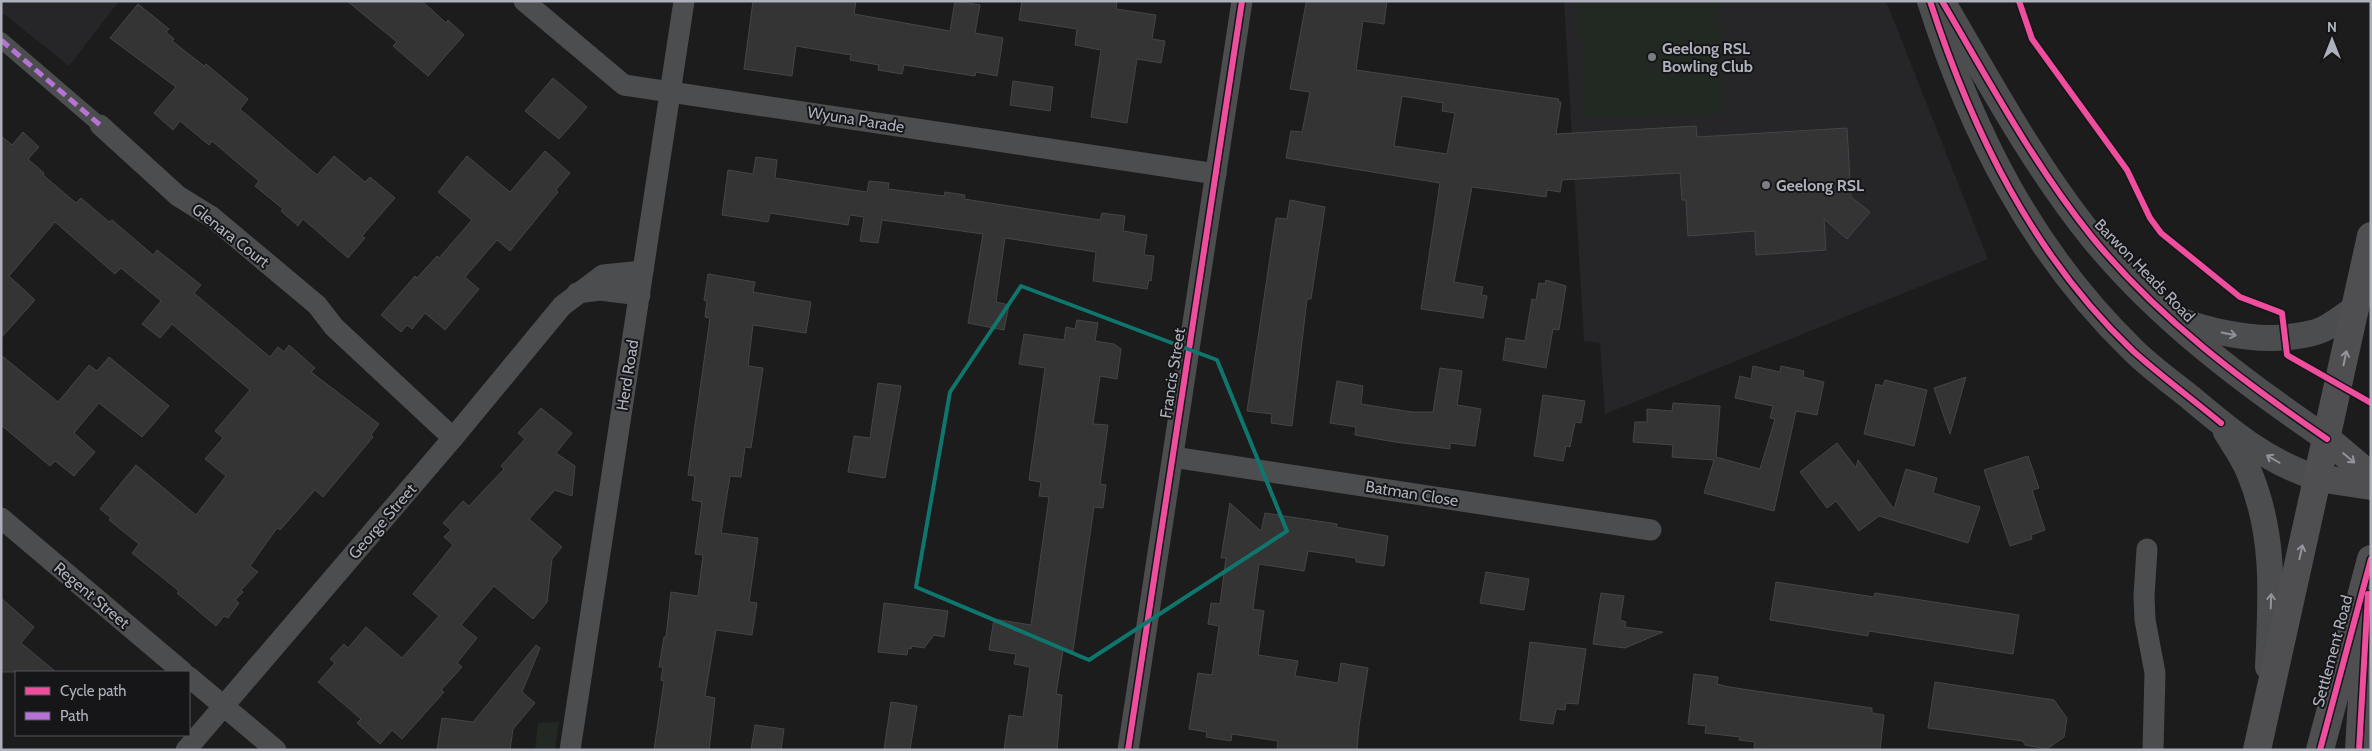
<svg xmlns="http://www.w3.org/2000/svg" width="2372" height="751" viewBox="0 0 2372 751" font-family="Cabin,sans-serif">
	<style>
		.built { fill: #262628 }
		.green { fill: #222923 }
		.building { fill: #343434; stroke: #444548; fill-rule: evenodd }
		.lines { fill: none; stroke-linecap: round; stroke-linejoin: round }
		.pedestrian { stroke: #4c4d4f; stroke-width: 16 }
		.minor { stroke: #4c4d4f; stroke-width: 21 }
		.tertiary { stroke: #4c4d4f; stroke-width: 26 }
		.primary { stroke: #4f4f52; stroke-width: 28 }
		.trunk { stroke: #4f4f52; stroke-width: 28 }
		.quiet { stroke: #b673d3; stroke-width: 5; stroke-dasharray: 10 5; stroke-linecap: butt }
		.cycleway-casing { stroke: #161618; stroke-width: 9 }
		.cycleway { stroke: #ef4d9e; stroke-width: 6 }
		.oneway { stroke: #91939b }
		.oneway2 { stroke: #92949c }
		.marked { fill: none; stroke: #0f766e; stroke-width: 4; stroke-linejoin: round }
		.poi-dot { fill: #7b7d84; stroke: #161618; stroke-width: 2 }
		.labels { text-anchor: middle; stroke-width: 4; stroke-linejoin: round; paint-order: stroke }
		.poi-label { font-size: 16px; font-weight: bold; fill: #aeb1bc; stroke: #161618; text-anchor: start }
		.street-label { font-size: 16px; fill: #aeb1bc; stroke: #161618 }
	</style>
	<rect width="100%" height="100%" fill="#1c1c1c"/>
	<g class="built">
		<path d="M1,1H119L69,66L4,14L1,17Z"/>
		<path d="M1564,1H1886L1988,259L1605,414L1600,343L1584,341Z"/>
	</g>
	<g class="green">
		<path d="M1579,1H1719L1725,113L1585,119Z"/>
		<path d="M559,722L555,750H535L538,723Z"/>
	</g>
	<g class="building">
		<path d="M347,1H422L446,23L448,20L464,35L428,76L393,46L397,42Z"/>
		<path d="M753,1H856L854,14L950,31L955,1L980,5L975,33L1003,38L997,76L976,72L975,76L904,65L902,74L878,70L879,65L850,60L851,55L796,46L792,76L744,69Z"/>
		<path d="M1022,1H1117L1116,9L1156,15L1152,39L1165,41L1161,63L1137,59L1127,123L1091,117L1101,50L1075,45L1077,29L1019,20Z"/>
		<path d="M1309,1H1387L1384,24L1363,21L1356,70L1559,99L1558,102H1561L1556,134L1696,126L1697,137L1847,128L1851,197L1870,212L1847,239L1824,219L1826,250L1756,255L1755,231L1688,236L1686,200H1682L1680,173L1562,180L1560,192L1547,190L1546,197L1472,187L1454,282L1483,287L1481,295L1487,296L1483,318L1421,309L1440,183L1286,158L1291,131L1302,132L1310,92L1290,89L1306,3ZM1402,96L1443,103L1442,111L1455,113L1447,154L1394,146Z"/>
		<path d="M138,4L169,29L166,32L174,39L172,41L204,66L206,64L248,99L240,109L317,175L334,156L365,182L370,177L395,198L362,236L365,238L348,258L303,219L298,226L281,211L283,209L255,186L259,181L212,141L209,145L180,121L173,130L154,113L176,87L110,38Z"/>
		<path d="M553,78L587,107L559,139L525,111Z"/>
		<path d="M1013,81L1053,87L1050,111L1010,105Z"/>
		<path d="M23,132L39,147L28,159L44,173L43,175L76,203L81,198L109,222L112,220L153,255L157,250L201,285L194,293L270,357L278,347L284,352L289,345L315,368L311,372L379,424L371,435L373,437L323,497L315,490L280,530L277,528L250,566L258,572L241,590L243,592L235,600L239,603L228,618L224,616L216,626L177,593L179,591L132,553L139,544L109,520L111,518L100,509L136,465L196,515L226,476L205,459L223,438L215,431L250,390L172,324L160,338L142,324L161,301L121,268L115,274L55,222L9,276L35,300L1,338V136L12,145Z"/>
		<path d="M545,151L570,173L556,190L558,192L510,251L497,240L465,277L479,289L445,330L425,313L412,329L407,325L401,332L381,315L415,276L417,278L437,256L439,258L472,220L438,192L467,156L510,192Z"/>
		<path d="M756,157L777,160L775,178L867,192L869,181L889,183L888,189L944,196L945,192L965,195L964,199L1100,220L1102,213L1125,216L1123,231L1147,235L1144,255L1154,256L1151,281L1149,280L1147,289L1093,281L1096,252L1005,238L996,302L1009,305L1004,330L968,323L983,234L882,220L878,243L860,241L864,217L850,215L848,225L770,213L768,222L722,215L728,170L753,174Z"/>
		<path d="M1290,200L1325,207L1311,299H1307L1292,426L1271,423L1272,414L1247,411L1276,218L1287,219Z"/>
		<path d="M708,274L755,282L753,292L811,302L806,333L753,325L748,366L763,368L751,448L745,447L741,477L730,476L721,533L758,538L749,602L757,603L752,635L716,630L705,696L715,698L709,750H654L664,681L661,680L663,667H659L664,637H666L671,592L698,596L703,555L695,554L702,502L692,500L695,476L688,475L710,318L705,317L707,301L704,300Z"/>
		<path d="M1546,280L1566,286L1559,330L1553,329L1546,368L1503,360L1506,338L1525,341L1532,299L1536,300L1539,283L1545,284Z"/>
		<path d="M1077,320L1098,323L1095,341L1114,344L1121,349L1117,379L1100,376L1093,424L1108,425L1100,484L1106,485L1103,508L1094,507L1073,651L1063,650L1056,694L1062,695L1057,750H1004L1009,715L1023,717L1030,667L1014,664L1016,654L989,650L994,619L1031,625L1049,497L1039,496L1041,482L1029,480L1045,368L1019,364L1024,334L1064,340L1066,327L1075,329Z"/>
		<path d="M1,355L58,402L89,365L97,371L109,357L169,406L142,437L99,403L74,433L95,452L74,476L55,461L50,466L1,425Z"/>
		<path d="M1753,366L1780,372L1781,366L1804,371L1803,377L1824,382L1817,415L1796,411L1774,511L1704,493L1714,460L1672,457L1673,445L1633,442L1635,422H1647V409L1672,411L1673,403L1720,406L1716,457L1760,469L1775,419L1770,418L1773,406L1735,398L1740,376L1751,379Z"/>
		<path d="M1440,368L1462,371L1457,405L1481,409L1475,446L1450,443V449L1395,442L1355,435L1356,427L1330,423L1337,381L1363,386L1361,404L1412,412H1433Z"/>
		<path d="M1966,377L1950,434L1934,388Z"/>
		<path d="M1885,380L1927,390L1914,446L1864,434L1876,384L1883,386Z"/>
		<path d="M878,383L901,386L885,478L848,472L854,436L870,438Z"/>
		<path d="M1543,395L1585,401L1581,423L1575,422L1570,447L1566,446L1563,461L1534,456Z"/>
		<path d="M541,408L572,433L556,453L575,466L572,496L555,490L529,519L562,547L552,559L547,602L533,619L494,586L461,625L477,638L457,663L462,667L441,690L444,692L402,739L392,730L380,744L357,723L361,719L318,682L335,663L330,659L344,644L348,648L366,627L402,658L439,616L413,594L453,545L444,537L451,530L443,523L463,501L469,506L504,469L501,466L525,439L518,433Z"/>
		<path d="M1837,443L1856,468L1858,460L1894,509L1906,469L1937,478L1933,493L1980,507L1968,543L1879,516L1859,531L1836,501L1827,508L1800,472Z"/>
		<path d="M2028,456L2039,488L2032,490L2045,530L2031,535L2032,539L2010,546L1984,470Z"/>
		<path d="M1230,503L1261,531L1265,513L1337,524L1336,527L1388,536L1384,566L1356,562V558L1308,551L1304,571L1259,564L1253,609L1264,611L1258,655L1298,661L1295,676L1338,683L1341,663L1368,668L1359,726L1357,750H1277L1278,741L1232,734L1231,741L1206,737L1207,732L1189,729L1198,673L1212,675L1219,626L1208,624L1211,603L1220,604L1226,558H1221Z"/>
		<path d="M1486,572L1529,579L1524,610L1480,603Z"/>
		<path d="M1776,582L1874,597L1875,593L2019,615L2013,654L1869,631L1868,636L1770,620Z"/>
		<path d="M1601,593L1624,596L1620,620L1626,622L1625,627L1663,632L1625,648L1593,644Z"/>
		<path d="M1,598L34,627L21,643L56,672H1Z"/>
		<path d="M884,603L948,611L944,637L934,635L924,648L912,646L911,649L908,648L907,655L878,652Z"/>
		<path d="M1530,642L1586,649L1578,704L1566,703L1565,710L1556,709L1553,724L1520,720Z"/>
		<path d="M536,645L540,648L522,692L535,703L513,729L510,750H437L442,718L473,722Z"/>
		<path d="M1694,674L1718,677L1717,684L1729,687L1872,708V713L1884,715L1880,750H1769L1754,748L1755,742L1739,740L1740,737L1705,733L1706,726L1688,724Z"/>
		<path d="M1935,682L2054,700L2067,718L2064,737L2047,749L2025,745L2023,741L1928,728Z"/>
		<path d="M891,702L917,706L910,750H884Z"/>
		<path d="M755,725L784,729L781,750H751Z"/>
	</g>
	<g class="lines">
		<path class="pedestrian" d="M1,40L100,125"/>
		<g class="minor">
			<path d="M524,1L624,85L1216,174"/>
			<path d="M100,125L178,196L212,217L317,305L334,327L453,438"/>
			<path d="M577,293L600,290L640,295"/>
			<path d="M1173,457L1651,530"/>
			<path d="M1,518L183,672"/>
			<path d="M2147,549L2144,596L2145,620L2155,673L2153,750"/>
			<path d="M189,677L276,750"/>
			<path d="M186,750L453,438L562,306L603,275L643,271"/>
			<path d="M570,750L684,1"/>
			<path d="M1128,750L1242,1"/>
		</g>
		<g class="tertiary">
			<path d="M1930,1C1972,133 2032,252 2133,350C2150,367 2171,382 2191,398C2230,431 2268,463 2318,478"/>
			<path d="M1942,1C1989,81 2034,165 2092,237C2158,318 2242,381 2327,439"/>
			<path d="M2176,319C2220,335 2270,345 2316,332C2330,328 2344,315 2356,308"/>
			<path d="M2226,432C2234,445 2244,459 2249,472C2276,536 2271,599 2268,667"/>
		</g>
		<path class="primary" d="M2359,750L2368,595"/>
		<g class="trunk">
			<path d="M2327,439L2371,476"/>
			<path d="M2318,478L2371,486"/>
			<path d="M2257,750L2371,236"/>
			<path d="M2320,750L2371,559"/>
		</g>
		<path class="quiet" d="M1,40L100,125"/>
		<defs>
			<g id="cycleway">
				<path d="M1930,1C1972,131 2033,256 2133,351C2161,376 2192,399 2221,423"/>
				<path d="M1942,1C1989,81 2034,165 2092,237C2158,318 2242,381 2327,439"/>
				<path d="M2019,1L2032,39L2127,170L2150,218L2161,233L2240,297L2282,313L2287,355L2371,403"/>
				<path d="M1128,750L1242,1"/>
				<path d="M2320,750L2371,559"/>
				<path d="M2359,750L2368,594"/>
			</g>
		</defs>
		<use href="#cycleway" class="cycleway-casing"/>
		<use href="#cycleway" class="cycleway"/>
	</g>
	<defs><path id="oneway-shaft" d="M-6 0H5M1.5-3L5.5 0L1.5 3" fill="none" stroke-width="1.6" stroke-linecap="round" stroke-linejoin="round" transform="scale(1.25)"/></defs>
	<g class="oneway">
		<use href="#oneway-shaft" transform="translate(2229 334) rotate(11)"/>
		<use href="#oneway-shaft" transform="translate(2273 459) rotate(-150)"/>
		<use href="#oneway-shaft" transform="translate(2271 601) rotate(-88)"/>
	</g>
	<g class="oneway2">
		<use href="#oneway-shaft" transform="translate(2345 358) rotate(-78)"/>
		<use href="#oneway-shaft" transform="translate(2349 458) rotate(40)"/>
		<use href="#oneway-shaft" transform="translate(2301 552) rotate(-77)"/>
	</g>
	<path class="marked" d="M1021,286L1217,360L1287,531L1089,660L916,587L950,392Z"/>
	<g class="poi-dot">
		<circle cx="1652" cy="57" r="5"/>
		<circle cx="1766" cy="185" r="5"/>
	</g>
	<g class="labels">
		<g class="poi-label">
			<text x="1662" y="54">Geelong RSL<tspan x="1662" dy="18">Bowling Club</tspan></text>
			<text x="1776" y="191">Geelong RSL</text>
		</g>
		<g class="street-label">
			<text transform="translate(856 119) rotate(9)" y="6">Wyuna Parade</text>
			<text transform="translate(231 235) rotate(38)" y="6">Glenara Court</text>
			<text transform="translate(2145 270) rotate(46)" y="6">Barwon Heads Road</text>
			<text transform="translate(1172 373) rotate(-81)" y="6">Francis Street</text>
			<text transform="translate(627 375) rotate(-81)" y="6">Herd Road</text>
			<text transform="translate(1412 493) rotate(9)" y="6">Batman Close</text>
			<text transform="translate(382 521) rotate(-49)" y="6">George Street</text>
			<text transform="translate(92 595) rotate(40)" y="6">Regent Street</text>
			<text transform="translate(2332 651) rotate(-75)" y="6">Settlement Road</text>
		</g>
	</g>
	<rect width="2372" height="751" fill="none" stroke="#aeb1bc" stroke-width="5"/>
	<rect x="15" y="671" width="175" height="65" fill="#161618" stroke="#53545a"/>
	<rect x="25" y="687" width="25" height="8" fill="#ef4d9e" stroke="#53545a"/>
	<text x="60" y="696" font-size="15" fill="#aeb1bc">Cycle path</text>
	<rect x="25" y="712" width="25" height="8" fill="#b673d3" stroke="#53545a"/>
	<text x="60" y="721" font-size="15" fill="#aeb1bc">Path</text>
	<g transform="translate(2332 40)" stroke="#161618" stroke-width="4" paint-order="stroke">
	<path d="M0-4L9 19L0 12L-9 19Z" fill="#aeb1bc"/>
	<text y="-8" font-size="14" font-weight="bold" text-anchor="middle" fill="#aeb1bc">N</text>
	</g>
</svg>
